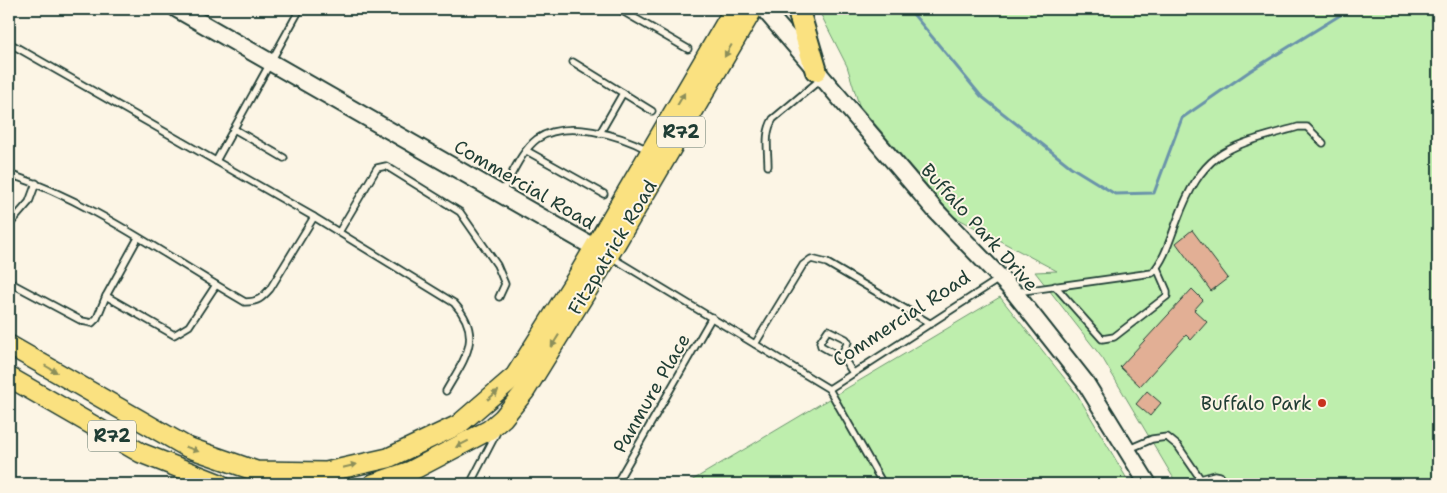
<svg xmlns="http://www.w3.org/2000/svg" width="1447" height="493" viewBox="0 0 1447 493" font-family="'Shantell Sans',sans-serif">
	<style>
		.green { fill: #beeead; stroke: #6e9670 }
		.lines { fill: none; stroke-linecap: round; stroke-linejoin: round }
		.stream { stroke: #6a94aa; stroke-width: 3 }
		.building { fill: #e2af95; stroke: #1f3d34 }
		.lane-casing { stroke: #1f3d34; stroke-width: 9 }
		.secondary-casing { stroke: #1f3d34; stroke-width: 20 }
		.primary-casing { stroke: #1f3d34; stroke-width: 22 }
		.highway-casing { stroke: #1f3d34; stroke-width: 25 }
		.lane { stroke: #fcf5e5; stroke-width: 5.5 }
		.secondary { stroke: #fcf5e5; stroke-width: 16 }
		.primary { stroke: #fae180; stroke-width: 19 }
		.highway { stroke: #fae180; stroke-width: 21 }
		.oneway { fill: #8c8f5a }
		.poi-dot { fill: #c8321e; stroke: #fcf5e5; stroke-width: 2 }
		.labels { text-anchor: middle; stroke-width: 4; stroke-linejoin: round; paint-order: stroke }
		.shield { fill: #fcf5e5; stroke: #617469; stroke-width: 1 }
		.shield-label { font-size: 18px; font-weight: bold; fill: #1f3d34 }
		.street-label { font-size: 19px; fill: #1f3d34; stroke: #fcf5e5 }
		.poi-label { font-size: 19px; fill: #1f3d34; stroke: #fcf5e5; text-anchor: end }
	</style>
	<rect width="100%" height="100%" fill="#fcf5e5"/>
	<filter id="ink" filterUnits="userSpaceOnUse"><feTurbulence type="fractalNoise" baseFrequency=".02" numOctaves="2"/><feDisplacementMap in="SourceGraphic" scale="10" xChannelSelector="R" yChannelSelector="G"/><feConvolveMatrix kernelMatrix="1 2 1 2 8 2 1 2 1" color-interpolation-filters="sRGB"/></filter>
	<g filter="url(#ink)">
		<g class="green">
			<path d="M818,9H1438V484H1177L1103,359L1035,272L1057,271L953,216L859,105L847,66Z"/>
			<path d="M1000,297L1077,394L1130,484H686Z"/>
		</g>
		<g class="lines">
			<path class="stream" d="M909,9L981,96L1071,167L1115,194L1154,193L1182,118L1250,71L1342,14L1359,9"/>
		</g>
		<g class="building">
			<path d="M1192,230L1228,278L1211,291L1176,243Z"/>
			<path d="M1192,289L1203,300L1194,310L1207,322L1191,340L1186,335L1140,386L1120,367Z"/>
			<path d="M1147,391L1161,403L1150,416L1136,404Z"/>
		</g>
		<g class="lines">
			<defs>
				<g id="lane">
					<path d="M619,9L688,49"/>
					<path d="M9,43L314,217L454,303C484,336 465,358 446,391"/>
					<path d="M573,62L623,93L600,133"/>
					<path d="M623,93L652,111"/>
					<path d="M234,129L284,158"/>
					<path d="M527,151L604,194"/>
					<path d="M216,161L300,9"/>
					<path d="M768,166C768,149 764,134 773,119L821,79"/>
					<path d="M9,174C94,202 168,258 245,302C258,302 262,298 270,289L314,217"/>
					<path d="M501,193C511,177 521,151 537,139C566,119 620,135 648,150"/>
					<path d="M9,225L29,202L36,183"/>
					<path d="M339,232L377,168L386,166L460,212L497,265L505,284L499,297"/>
					<path d="M611,257L829,389L999,279"/>
					<path d="M9,282L82,321L92,323L97,318L106,296L138,238"/>
					<path d="M1055,286L1102,339L1114,337L1167,296V291L1157,268"/>
					<path d="M1016,292L1152,273C1165,259 1170,239 1177,221C1204,148 1228,147 1298,127H1307L1323,143"/>
					<path d="M106,296L174,335L189,326L216,285"/>
					<path d="M755,344L803,265L811,259L827,263L931,324"/>
					<path d="M840,357L848,342L846,339L828,330L820,342L821,346L844,359L853,373"/>
					<path d="M829,389L883,484"/>
					<path d="M1129,449L1152,439L1167,437L1178,446L1204,484"/>
					<path d="M1200,479L1215,475L1220,476L1225,484"/>
					<path d="M470,484L496,434"/>
					<path d="M616,484L712,317"/>
				</g>
				<g id="secondary">
					<path d="M177,9L604,253"/>
					<path d="M764,9L935,210L1014,292L1085,382L1148,484"/>
				</g>
				<g id="primary">
					<path d="M9,345L187,447L256,471L326,472L388,458L458,425L515,376L576,279L734,9"/>
					<path d="M9,377L141,453L220,484"/>
					<path d="M373,484L411,471L489,430L503,418L525,391L609,255L753,9"/>
				</g>
				<path id="highway" d="M798,9L816,70"/>
			</defs>
			<use href="#lane" class="lane-casing"/>
			<use href="#secondary" class="secondary-casing"/>
			<use href="#primary" class="primary-casing"/>
			<use href="#highway" class="highway-casing"/>
			<use href="#lane" class="lane"/>
			<use href="#secondary" class="secondary"/>
			<use href="#primary" class="primary"/>
			<use href="#highway" class="highway"/>
		</g>
		<defs><path id="oneway-solid" d="M-6-.8H1V-3.2L6.5 0L1 3.2V.8H-6Z" transform="scale(1.25)"/></defs>
		<g class="oneway">
			<use href="#oneway-solid" transform="translate(728 51) rotate(120)"/>
			<use href="#oneway-solid" transform="translate(681 99) rotate(-60)"/>
			<use href="#oneway-solid" transform="translate(555 341) rotate(122)"/>
			<use href="#oneway-solid" transform="translate(51 369) rotate(30)"/>
			<use href="#oneway-solid" transform="translate(493 395) rotate(-41)"/>
			<use href="#oneway-solid" transform="translate(462 444) rotate(153)"/>
			<use href="#oneway-solid" transform="translate(192 449) rotate(21)"/>
			<use href="#oneway-solid" transform="translate(350 466) rotate(-13)"/>
		</g>
	</g>
	<circle class="poi-dot" cx="1322" cy="403" r="5"/>
	<g class="labels">
		<g class="shield">
			<rect x="657" y="116.5" width="48" height="31" rx="4"/>
			<rect x="88" y="420.5" width="48" height="31" rx="4"/>
		</g>
		<g class="shield-label">
			<text x="681" y="138">R72</text>
			<text x="112" y="442">R72</text>
		</g>
		<g class="street-label">
			<text transform="translate(525 184) rotate(30)" y="7">Commercial Road</text>
			<text transform="translate(980 227) rotate(48)" y="7">Buffalo Park Drive</text>
			<text transform="translate(612 247) rotate(-59)" y="7">Fitzpatrick Road</text>
			<text transform="translate(901 318) rotate(-33)" y="7">Commercial Road</text>
			<text transform="translate(651 393) rotate(-60)" y="7">Panmure Place</text>
		</g>
		<g class="poi-label">
			<text x="1312" y="410">Buffalo Park</text>
		</g>
	</g>
	<rect width="1447" height="493" fill="none" stroke="#fcf5e5" stroke-width="30"/>
	<rect x="15" y="15" width="1417" height="463" fill="none" stroke="#1f3d34" stroke-width="2" filter="url(#ink)"/>
</svg>
